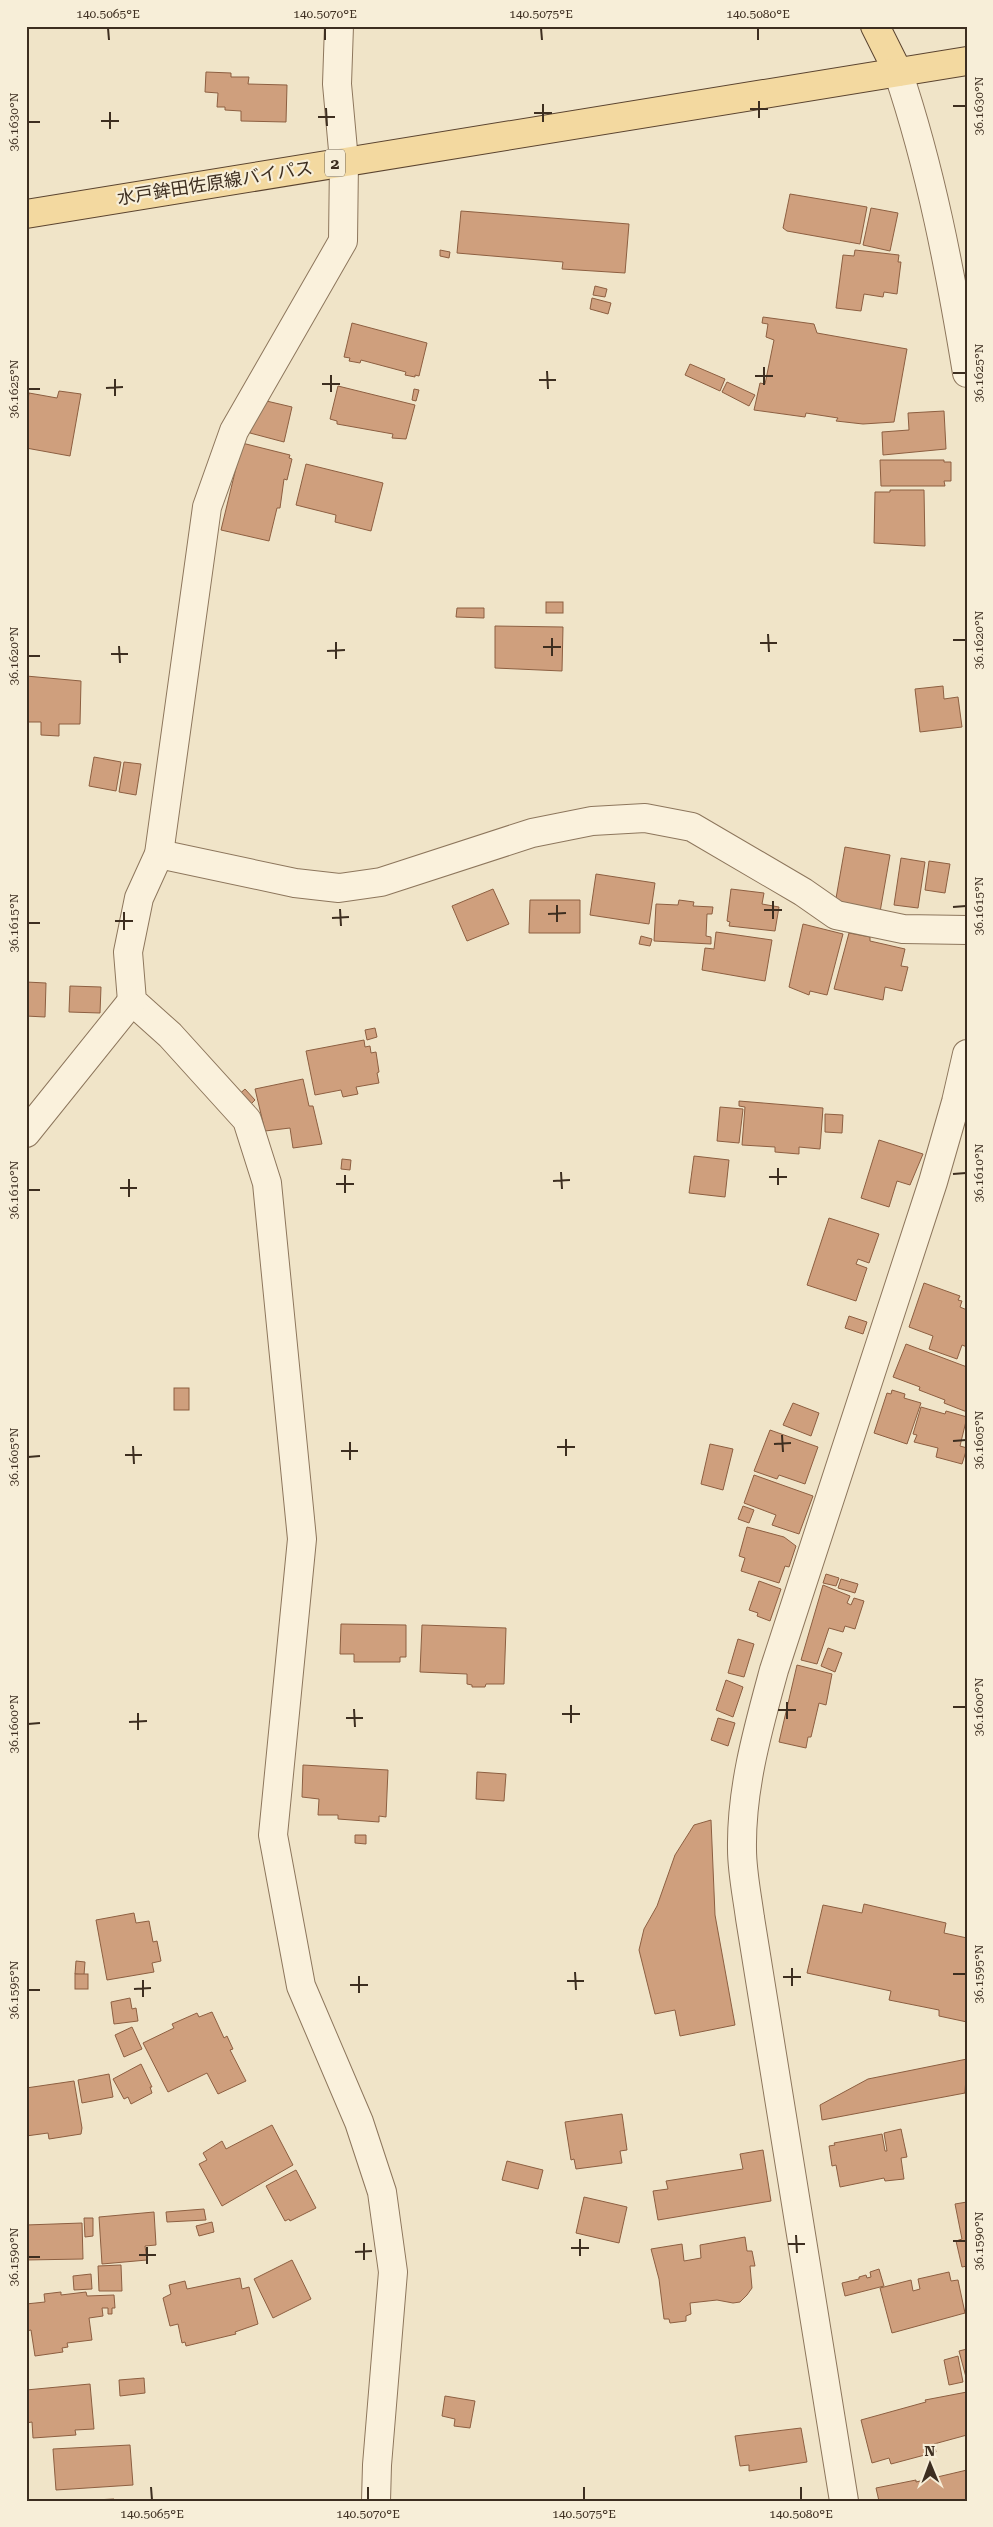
<svg xmlns="http://www.w3.org/2000/svg" width="993" height="2527" viewBox="0 0 993 2527" font-family="'Roboto Serif','Noto Sans JP',serif">
	<style>
		.building { fill: #cf9f7d; stroke: #8d5f41 }
		.lines { fill: none; stroke-linecap: round; stroke-linejoin: round }
		.minor-casing { stroke: #8d765c; stroke-width: 30 }
		.major-casing { stroke: #5b4430; stroke-width: 30 }
		.minor { stroke: #faf1dc; stroke-width: 28 }
		.major { stroke: #f3d9a0; stroke-width: 28 }
		.ticks { fill: none; stroke: #3d2e20; stroke-width: 2 }
		.labels { text-anchor: middle; stroke-width: 4.5; stroke-linejoin: round; paint-order: stroke }
		.shield { fill: #f7eed8; stroke: #756857; stroke-width: 1 }
		.shield-label { font-size: 16px; font-weight: bold; fill: #3d2e20 }
		.street-label { font-size: 18px; fill: #3d2e20; stroke: #f7eed8 }
		.neatline { fill: none; stroke: #3d2e20; stroke-width: 2 }
		.ticks-label { font-size: 12px; text-anchor: middle; fill: #3d2e20 }
	</style>
	<rect width="100%" height="100%" fill="#f0e4c8"/>
	<g class="building">
		<path d="M206,72L231,73V77H249L248,84L287,85L286,122L241,121V111L225,110V107H217L218,93L205,92Z"/>
		<path d="M790,194L867,207L860,244L787,231L783,228Z"/>
		<path d="M871,208L898,213L890,251L863,245Z"/>
		<path d="M461,211L629,224L625,273L562,269L563,262L457,253Z"/>
		<path d="M440,250L450,252L449,258L440,256Z"/>
		<path d="M855,250L899,255L898,262H901L897,294L884,292L883,297L864,294L861,311L836,308L843,255L854,256Z"/>
		<path d="M595,286L607,289L605,297L593,295Z"/>
		<path d="M592,298L611,303L608,314L590,309Z"/>
		<path d="M763,317L814,324L817,333L907,349L894,422L863,424L836,421L838,418L806,413L805,417L754,410L760,383L765,384L774,340L766,337L768,324L762,323Z"/>
		<path d="M352,323L427,343L419,376L415,375V377L405,375L406,372L361,360L360,363L349,361L350,358L344,357Z"/>
		<path d="M690,364L725,379L720,391L685,375Z"/>
		<path d="M727,382L755,395L749,406L722,392Z"/>
		<path d="M338,386L415,405L406,439L392,438L393,434L337,424V421L330,419Z"/>
		<path d="M414,389L419,390L416,401L412,400Z"/>
		<path d="M59,391L81,394L70,456L26,448V411L29,393L57,398Z"/>
		<path d="M258,399L292,407L284,442L250,433Z"/>
		<path d="M944,411L946,449L883,455L882,432L909,430L908,413Z"/>
		<path d="M242,443L290,455L289,458L292,459L287,480L284,479L280,508H277L269,541L221,530Z"/>
		<path d="M880,460H944V462H951V481H944L945,486H881Z"/>
		<path d="M306,464L383,483L371,531L335,522L336,515L296,505Z"/>
		<path d="M890,490H924L925,546L874,543L875,492H890Z"/>
		<rect x="546" y="602" width="17" height="11"/>
		<path d="M457,608H484V618L456,617Z"/>
		<path d="M495,626L563,627L562,671L495,668Z"/>
		<path d="M26,676L81,681L80,724H59V736L41,735V722H26Z"/>
		<path d="M943,686L944,699L958,697L962,727L920,732L915,689Z"/>
		<path d="M94,757L121,762L116,791L89,786Z"/>
		<path d="M124,762L141,764L136,795L119,792Z"/>
		<path d="M845,847L890,855L880,912L835,904Z"/>
		<path d="M901,858L925,862L918,908L894,905Z"/>
		<path d="M929,861L950,864L945,893L925,890Z"/>
		<path d="M596,874L655,883L649,924L590,915Z"/>
		<path d="M493,889L509,924L467,941L452,906Z"/>
		<path d="M731,889L764,893L762,904L779,907L775,931L729,926L730,922L727,921Z"/>
		<path d="M530,900H580V933H529Z"/>
		<path d="M679,900L694,902L693,906L713,907L712,914H707L706,936L711,937V944L654,941L656,904L678,905Z"/>
		<path d="M803,924L843,934L827,995L810,991L809,995L789,987Z"/>
		<path d="M716,932L772,940L765,981L702,970L705,948L714,949Z"/>
		<path d="M849,933L870,937V941L905,949L901,966L908,967L902,991L885,987L883,1000L834,989Z"/>
		<path d="M641,936L652,939L650,946L639,944Z"/>
		<path d="M26,982L46,983L45,1017L26,1016Z"/>
		<path d="M70,986L101,987L100,1013L69,1012Z"/>
		<path d="M375,1028L377,1037L367,1040L365,1030Z"/>
		<path d="M364,1040L365,1047L370,1046L371,1053L376,1052L379,1072L377,1073L379,1083L356,1087L358,1094L343,1097L341,1090L315,1095L306,1051Z"/>
		<path d="M303,1079L309,1106H313L322,1144L293,1148L290,1128L265,1131L255,1089Z"/>
		<path d="M245,1089L255,1100L246,1109L235,1098Z"/>
		<path d="M739,1101L823,1108L820,1149L799,1147V1154L775,1152V1147L742,1145L745,1107L739,1106Z"/>
		<path d="M720,1107L743,1109L739,1143L717,1141Z"/>
		<path d="M825,1114L843,1115L842,1133L825,1132Z"/>
		<path d="M879,1140L923,1154L910,1185L897,1181L889,1207L861,1198Z"/>
		<path d="M694,1156L729,1160L725,1197L689,1193Z"/>
		<path d="M342,1159L351,1160L350,1170L341,1169Z"/>
		<path d="M829,1218L879,1234L869,1263L858,1259L856,1264L867,1268L856,1301L807,1285Z"/>
		<path d="M924,1283L960,1296L958,1300L962,1301L960,1307L967,1310V1347L962,1345L957,1359L929,1349L933,1336L909,1327Z"/>
		<path d="M849,1316L867,1322L863,1334L845,1328Z"/>
		<path d="M906,1344L967,1367V1412L944,1403L945,1400L919,1390L920,1387L893,1377Z"/>
		<rect x="174" y="1388" width="15" height="22"/>
		<path d="M892,1390L905,1394L904,1398L921,1403L907,1444L874,1433L887,1393L891,1394Z"/>
		<path d="M793,1403L819,1413L811,1436L783,1425Z"/>
		<path d="M921,1407L945,1414L946,1411L967,1417L960,1446L967,1448L962,1464L936,1457L938,1448L914,1442L917,1435L913,1434Z"/>
		<path d="M770,1430L818,1447L805,1484L779,1475L777,1479L754,1471Z"/>
		<path d="M710,1444L733,1449L723,1490L701,1484Z"/>
		<path d="M754,1475L813,1496L799,1534L772,1525L776,1515L744,1503Z"/>
		<path d="M743,1506L754,1510L749,1523L738,1519Z"/>
		<path d="M747,1527L784,1537L796,1546L789,1567L785,1566L779,1583L741,1571L745,1558L739,1556Z"/>
		<path d="M826,1574L839,1578L836,1586L823,1583Z"/>
		<path d="M841,1579L858,1584L855,1593L838,1588Z"/>
		<path d="M759,1581L781,1589L770,1621L757,1616L758,1613L749,1610Z"/>
		<path d="M823,1585L850,1596L847,1603L851,1605L854,1598L864,1601L855,1629L845,1626L843,1632L829,1628L817,1664L801,1660Z"/>
		<path d="M341,1624L406,1625V1657H400V1662H354V1654H340Z"/>
		<path d="M422,1625L506,1628L504,1684H486L485,1687H472V1685L467,1684V1674L420,1672Z"/>
		<path d="M738,1639L754,1644L744,1677L728,1673Z"/>
		<path d="M828,1648L842,1653L835,1672L821,1666Z"/>
		<path d="M797,1665L832,1674L826,1705L819,1703L811,1737H808L806,1748L779,1742Z"/>
		<path d="M726,1680L743,1687L733,1717L716,1710Z"/>
		<path d="M718,1718L735,1723L728,1746L711,1740Z"/>
		<path d="M303,1765L388,1770L386,1817L379,1816V1822L338,1819V1815H318L319,1799L302,1797Z"/>
		<path d="M477,1772L506,1774L504,1801L476,1799Z"/>
		<path d="M711,1820L715,1915L735,2025L680,2036L675,2010L655,2014L639,1950L644,1929L657,1906L675,1855L694,1825Z"/>
		<path d="M355,1835H366V1844L355,1843Z"/>
		<path d="M864,1904L946,1923L944,1933L967,1938V2022L939,2016V2010L889,2000L891,1991L807,1973L823,1905L862,1913Z"/>
		<path d="M134,1913L136,1923L149,1921L153,1942L157,1941L161,1961L152,1963L154,1972L107,1980L96,1920Z"/>
		<path d="M76,1961L85,1962L84,1975L75,1974Z"/>
		<rect x="75" y="1974" width="13" height="15"/>
		<path d="M130,1998L132,2009L136,2008L138,2021L114,2024L111,2002Z"/>
		<path d="M212,2012L224,2038L227,2036L233,2049L230,2050L246,2081L218,2094L207,2073L168,2092L143,2043L174,2028L172,2024L197,2013L199,2017Z"/>
		<path d="M132,2027L142,2049L124,2057L115,2035Z"/>
		<path d="M967,2059L965,2093L822,2120L820,2105L868,2079Z"/>
		<path d="M141,2064L152,2087H150L152,2093L131,2104L128,2097L124,2099L113,2079Z"/>
		<path d="M109,2074L113,2097L82,2103L78,2080Z"/>
		<path d="M74,2081L82,2128L81,2134L49,2139L48,2133L26,2136V2088Z"/>
		<path d="M622,2114L627,2150L620,2151L622,2163L576,2169L574,2159L571,2160L565,2122Z"/>
		<path d="M272,2125L293,2165L222,2206L199,2164L207,2160L203,2153L222,2141L226,2149Z"/>
		<path d="M901,2129L907,2157L901,2158L904,2179L885,2181L884,2178L840,2187L836,2165L832,2166L829,2146L835,2145L834,2143L882,2134L885,2151H887L884,2133Z"/>
		<path d="M763,2150L771,2201L658,2220L653,2191L668,2189L666,2181L743,2169L740,2154Z"/>
		<path d="M507,2161L543,2170L538,2189L502,2180Z"/>
		<path d="M296,2170L316,2208L290,2221L289,2219L285,2221L266,2186Z"/>
		<path d="M584,2197L627,2207L619,2243L576,2233Z"/>
		<path d="M967,2202V2266L962,2267L956,2241L962,2239L955,2204Z"/>
		<path d="M204,2209L206,2220L167,2222L166,2212Z"/>
		<path d="M154,2212L156,2245L145,2246L147,2260L102,2264L99,2217Z"/>
		<path d="M84,2218H93V2236L85,2237Z"/>
		<path d="M212,2222L214,2232L199,2236L196,2226Z"/>
		<path d="M82,2223L83,2259L26,2260V2225Z"/>
		<path d="M745,2237L747,2251H752L755,2266H750L752,2288L747,2295L740,2302L733,2303L717,2300L690,2303L691,2314L686,2316V2321L670,2323L669,2319H664L659,2279L651,2249L682,2244L684,2261L701,2258L700,2245Z"/>
		<path d="M292,2260L311,2299L273,2318L254,2279Z"/>
		<path d="M121,2265L122,2291H99L98,2266Z"/>
		<path d="M879,2269L884,2286L845,2296L842,2283L859,2279V2277L866,2275L867,2278L871,2277L870,2272Z"/>
		<path d="M949,2272L951,2281L958,2280L965,2313L892,2333L880,2288L911,2280L913,2291L920,2289L918,2279Z"/>
		<path d="M91,2274L92,2289L74,2290L73,2276Z"/>
		<path d="M240,2278L242,2289L249,2287L258,2324L235,2332L236,2334L186,2346L185,2342L182,2343L178,2324L170,2326L163,2298L171,2294L169,2285L185,2281L187,2289Z"/>
		<path d="M61,2292V2295L86,2292L87,2296L114,2295L115,2308H112V2314H108V2308H102L103,2316L89,2318L92,2340L67,2343L68,2347L62,2348L63,2352L35,2356L31,2330L26,2331V2304L45,2302L44,2294Z"/>
		<path d="M967,2349V2381L959,2351Z"/>
		<path d="M958,2356L963,2382L949,2385L944,2360Z"/>
		<path d="M144,2378L145,2393L120,2396L119,2380Z"/>
		<path d="M90,2384L94,2429L75,2430L76,2435L33,2438L32,2422L26,2423V2390Z"/>
		<path d="M967,2392V2435L934,2444L936,2452L891,2464L889,2458L872,2463L861,2420L926,2402L925,2400Z"/>
		<path d="M445,2396L475,2401L470,2428L454,2426L455,2419L442,2416Z"/>
		<path d="M801,2428L807,2462L749,2471V2465L740,2466L735,2436Z"/>
		<path d="M130,2445L133,2485L56,2490L53,2449Z"/>
		<path d="M967,2470V2501H879L876,2488L916,2480V2482Z"/>
		<path d="M114,2499V2501H75Z"/>
	</g>
	<g class="lines">
		<defs>
			<g id="minor">
				<path d="M339,26L337,84L344,161L343,241L234,431L207,507L159,854L139,898L128,952L132,1001L170,1035L247,1120L267,1183L302,1539L273,1835L301,1986L359,2122L382,2192L393,2272L377,2465L376,2501"/>
				<path d="M898,72C931,170 950,270 967,373"/>
				<path d="M159,854L295,883L339,888L381,882L532,833L592,821L645,818L692,827L803,892L836,915L903,929L967,930"/>
				<path d="M26,1133L132,1001"/>
				<path d="M844,2501L750,1918C747,1895 742,1872 742,1849C741,1788 758,1729 774,1670L933,1182L956,1102L967,1054"/>
			</g>
			<g id="major">
				<path d="M875,26L898,72"/>
				<path d="M26,214L967,61"/>
			</g>
		</defs>
		<use href="#minor" class="minor-casing"/>
		<use href="#major" class="major-casing"/>
		<use href="#minor" class="minor"/>
		<use href="#major" class="major"/>
	</g>
	<path class="ticks" d="M108,28L109,40M325,28V40M541,28L542,40M758,28V40M759,101V118M543,104V122M953,106H966M326,108L327,126M750,109H768M110,112V129M534,113H552M318,117H335M101,121H119M28,122H40M764,367V385M547,371L548,389M953,373H966M331,375V392M755,376H773M115,379V396M539,380H556M322,384H340M106,388L123,387M28,389H40M768,634L769,652M552,638V656M953,640H966M336,642V659M760,643H777M119,646L120,663M543,647H561M327,651L345,650M111,654H128M28,656H40M773,901V919M557,905V922M953,907L966,906M340,909L341,926M764,910H782M124,912V930M548,914L566,913M332,918L349,917M115,921H133M28,923H40M778,1168V1185M561,1172L562,1189M953,1174L966,1173M345,1175V1193M769,1177H787M129,1179V1197M553,1181L570,1180M336,1184H354M120,1188H137M28,1190H40M782,1435L783,1452M566,1439V1456M953,1441L966,1440M350,1442V1460M774,1444L791,1443M133,1446L134,1464M557,1447H575M341,1451H358M125,1455H142M28,1457L40,1456M787,1702V1719M571,1705V1723M953,1707H966M354,1709L355,1727M778,1710H796M138,1713V1730M562,1714H580M346,1718H363M129,1722L147,1721M28,1724L40,1723M792,1968V1986M575,1972L576,1990M953,1974H966M359,1976V1993M783,1977H801M143,1980V1997M567,1981H584M350,1985H368M134,1989L151,1988M28,1990H40M796,2235L797,2253M580,2239V2256M953,2241H966M364,2243V2260M788,2244H805M147,2247V2264M571,2248H589M355,2252L372,2251M139,2255H156M28,2257H40M151,2487L152,2500M368,2487V2500M584,2487V2500M801,2487V2500"/>
	<g class="labels">
		<rect class="shield" x="325" y="149.5" width="20" height="27" rx="4"/>
		<g class="shield-label">
			<text x="335" y="169">2</text>
		</g>
		<g class="street-label">
			<text transform="translate(215 183) rotate(-9)" y="6">水戸鉾田佐原線バイパス</text>
		</g>
	</g>
	<rect width="993" height="2527" fill="none" stroke="#f7eed8" stroke-width="55"/>
	<g transform="translate(930 2464) rotate(359)" stroke="#f7eed8" stroke-width="4" paint-order="stroke">
	<path d="M0-4L9 19L0 12L-9 19Z" fill="#3d2e20"/>
	<text y="-8" font-size="14" font-weight="bold" text-anchor="middle" fill="#3d2e20">N</text>
	</g>
	<rect x="28" y="28" width="938" height="2472" class="neatline"/>
	<g class="ticks-label">
		<text x="108" y="18">140.5065°E</text>
		<text x="325" y="18">140.5070°E</text>
		<text x="541" y="18">140.5075°E</text>
		<text x="758" y="18">140.5080°E</text>
		<text transform="translate(979 106) rotate(-90)" y="4">36.1630°N</text>
		<text transform="translate(14 122) rotate(-90)" y="4">36.1630°N</text>
		<text transform="translate(979 373) rotate(-90)" y="4">36.1625°N</text>
		<text transform="translate(14 389) rotate(-90)" y="4">36.1625°N</text>
		<text transform="translate(979 640) rotate(-90)" y="4">36.1620°N</text>
		<text transform="translate(14 656) rotate(-90)" y="4">36.1620°N</text>
		<text transform="translate(979 906) rotate(-90)" y="4">36.1615°N</text>
		<text transform="translate(14 923) rotate(-90)" y="4">36.1615°N</text>
		<text transform="translate(979 1173) rotate(-90)" y="4">36.1610°N</text>
		<text transform="translate(14 1190) rotate(-90)" y="4">36.1610°N</text>
		<text transform="translate(979 1440) rotate(-90)" y="4">36.1605°N</text>
		<text transform="translate(14 1457) rotate(-90)" y="4">36.1605°N</text>
		<text transform="translate(979 1707) rotate(-90)" y="4">36.1600°N</text>
		<text transform="translate(14 1724) rotate(-90)" y="4">36.1600°N</text>
		<text transform="translate(979 1974) rotate(-90)" y="4">36.1595°N</text>
		<text transform="translate(14 1990) rotate(-90)" y="4">36.1595°N</text>
		<text transform="translate(979 2241) rotate(-90)" y="4">36.1590°N</text>
		<text transform="translate(14 2257) rotate(-90)" y="4">36.1590°N</text>
		<text x="152" y="2518">140.5065°E</text>
		<text x="368" y="2518">140.5070°E</text>
		<text x="584" y="2518">140.5075°E</text>
		<text x="801" y="2518">140.5080°E</text>
	</g>
</svg>
